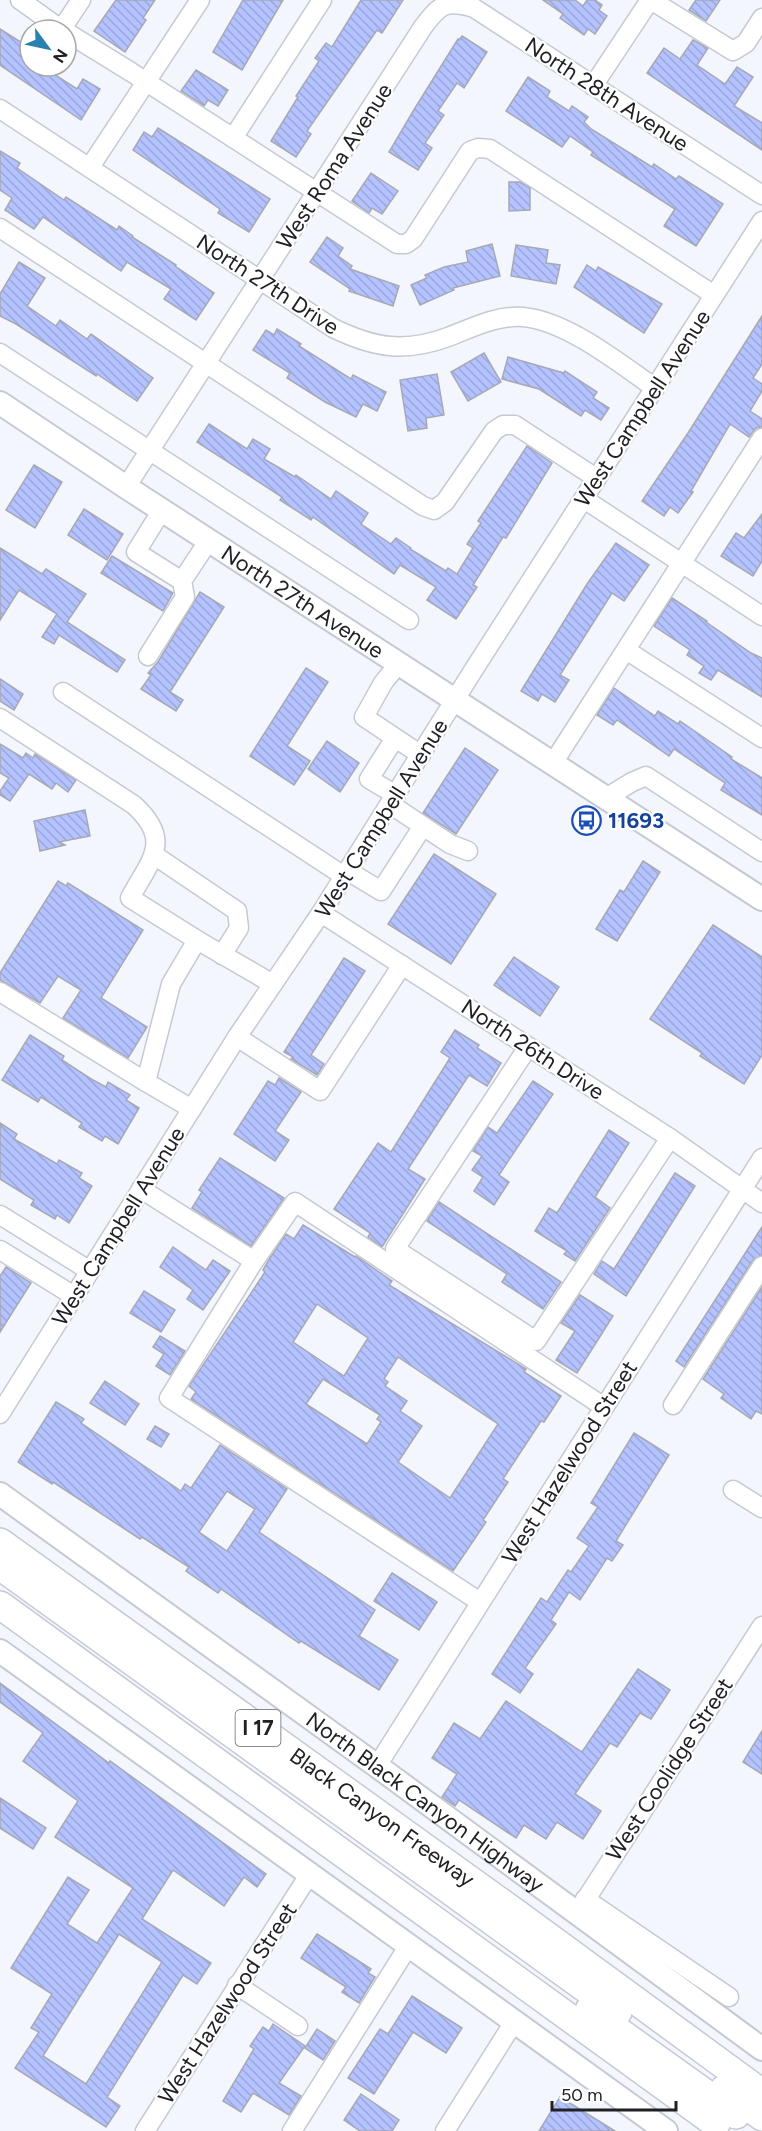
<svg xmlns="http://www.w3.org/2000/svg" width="762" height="2131" viewBox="0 0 762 2131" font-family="Figtree,sans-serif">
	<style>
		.building { fill: url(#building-back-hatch); stroke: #a6a9b4; stroke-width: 1.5; fill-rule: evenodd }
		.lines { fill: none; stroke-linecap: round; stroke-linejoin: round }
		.minor-casing { stroke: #c6c9d4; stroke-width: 21 }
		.major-casing { stroke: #c6c9d4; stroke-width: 26 }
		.highway-casing { stroke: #c6c9d4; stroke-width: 30 }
		.minor { stroke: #fff; stroke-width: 18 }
		.major { stroke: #fff; stroke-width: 22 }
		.highway { stroke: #fff; stroke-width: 27 }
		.labels { text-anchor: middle; stroke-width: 4.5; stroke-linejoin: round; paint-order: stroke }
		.shield { fill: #fff; stroke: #636466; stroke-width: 1.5 }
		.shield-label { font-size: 21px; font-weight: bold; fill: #202125 }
		.street-label { font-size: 22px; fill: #202125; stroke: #fff }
		.transit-label { font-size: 22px; font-weight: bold; fill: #164399; stroke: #fff; text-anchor: start }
	</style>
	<defs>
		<pattern id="building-back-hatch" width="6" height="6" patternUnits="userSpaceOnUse" patternTransform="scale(1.5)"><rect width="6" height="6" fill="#b4c3ff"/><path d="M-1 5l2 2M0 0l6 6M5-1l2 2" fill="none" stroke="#9aa7da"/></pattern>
	</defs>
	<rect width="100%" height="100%" fill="#f4f6fd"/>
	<g class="building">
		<path d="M116,0H155L143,18L146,20L125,52L94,31Z"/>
		<path d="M243,0H283L242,70L213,52Z"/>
		<path d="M361,0H403L382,33L377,30L307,131L311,134L296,157L271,141L298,97L296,96L319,61L315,58L326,43L332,47Z"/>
		<path d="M543,0H575L583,6L587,0H595L602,5L599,10L607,16L595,34L588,29L584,35L560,18L563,14Z"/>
		<path d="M696,0H720L706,21L689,10Z"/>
		<path d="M0,29L30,48V66H52L49,71L77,89L83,79L100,89L81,120L0,65Z"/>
		<path d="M462,36L487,52L464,88L457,83L438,111L444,115L425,143L432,148L418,170L389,152L415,108L458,39L459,40Z"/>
		<path d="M693,40L708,48L697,65L725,84L737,67L753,77L734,106L762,123V150L647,73L664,48L680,59Z"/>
		<path d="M196,70L228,90L218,106L208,100L204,106L181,91Z"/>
		<path d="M528,77L550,91L547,97L569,111L572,106L588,117L584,122L591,129L652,167L654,164L676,179L679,176L723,204L696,246L664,226L675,209L591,155L593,152L570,136L562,147L506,111Z"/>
		<path d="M158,128L270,199L249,232L218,213L220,209L133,150L144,132L152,137Z"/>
		<path d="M0,151L20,163L17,168L64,200L66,197L117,230L119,226L133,236L132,237L176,265L175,266L214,293L196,320L164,299L171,289L127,262L121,271L43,217L34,229L5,210L12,198L0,190Z"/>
		<path d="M371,173L398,191L382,214L372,208L369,213L352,201Z"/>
		<path d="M509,182H520L530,188V210L509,211Z"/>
		<path d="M327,237L343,248L338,256L352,266L350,269L399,286L393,306L349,291L350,289L310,262Z"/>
		<path d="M492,244L500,276L453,288L454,290L420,305L411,285L427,278L425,275L444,267L468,262L466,251Z"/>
		<path d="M516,245L548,250L546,263L560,265L556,284L511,276Z"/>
		<path d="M19,262L45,278L27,306L56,326L60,320L87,339L91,334L153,378L137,401L97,374L96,376L16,324L0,316V294Z"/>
		<path d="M587,265L596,271L598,267L662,304L644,333L574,287Z"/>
		<path d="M762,316V364L753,378L762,384V391L750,411L762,419V427L756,428L749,437L730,424L691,491L693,492L678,513L670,507L664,516L642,501L688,433Z"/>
		<path d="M277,329L301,344L299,346L351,379L353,375L386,392L377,411L363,404L356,417L325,402L287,378L290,373L253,350L266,330L274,335Z"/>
		<path d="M484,353L501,382L468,401L451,372Z"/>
		<path d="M508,357L564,373L565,371L597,392L593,398L609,408L601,420L585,410L581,416L539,389L502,379Z"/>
		<path d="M437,374L444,415L426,418L427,428L408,431L400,380Z"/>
		<path d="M209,424L247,449L253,439L270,449L264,459L295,477L296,475L331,499L336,491L368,513L361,524L391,544L396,538L411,548L410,549L446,571L448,568L457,574L473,548L467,544L481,523L478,521L527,446L552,463L506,538L503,537L473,585L477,587L456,619L427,600L436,587L400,565L394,574L313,517L311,520L280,500L282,497L197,442Z"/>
		<path d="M34,465L62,482L35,528L6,510Z"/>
		<path d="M84,509L123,534L107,560L68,535Z"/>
		<path d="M762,514V561L753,576L721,556L736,533L744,538Z"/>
		<path d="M616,543L649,565L624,601L612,593L560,675L569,680L555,702L542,694L538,701L521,691L587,584Z"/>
		<path d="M0,548L42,574L46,569L86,594L67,622L125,660L117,672L59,635L54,644L42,637L57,614L19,590L0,620Z"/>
		<path d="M112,556L173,593L163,611L101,573Z"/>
		<path d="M200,592L224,607L170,692L183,700L176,711L141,689L151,675L148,673L158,662Z"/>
		<path d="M672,598L707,621L706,622L751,653L762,658V697L718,670L711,680L699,673L704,666L687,655L690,650L654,626Z"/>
		<path d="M306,668L328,682L287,746L310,761L294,785L250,756Z"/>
		<path d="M0,679L23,694L14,710L0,701Z"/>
		<path d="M614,688L655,716L658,711L678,724L680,721L732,757L731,759L762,778V815L721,790L725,783L674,749L669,756L617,720L613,725L597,715Z"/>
		<path d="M327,741L359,763L340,792L308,769Z"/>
		<path d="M0,744L23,758L26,753L33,758L35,754L76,780L68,792L56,783L52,789L29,774L10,801L0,795V791L9,778L0,773Z"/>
		<path d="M465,748L498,770L456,834L423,813Z"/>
		<path d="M85,810L90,836L59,842L65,845L40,851L34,821Z"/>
		<path d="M434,854L496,894L451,964L388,924Z"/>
		<path d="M643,861L660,872L617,941L596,929L620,890L624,892Z"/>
		<path d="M58,881L66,886L68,883L143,930L101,998L147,1027L128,1058L63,1018L81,990L58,976L40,1003L0,980V973Z"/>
		<path d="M713,925L762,957V1055L744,1084L700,1056L702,1053L650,1019Z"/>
		<path d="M514,957L559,987L540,1016L494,985Z"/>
		<path d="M344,958L365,971L311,1055L324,1064L317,1075L291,1059L293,1057L284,1052Z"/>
		<path d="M455,1030L479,1045L477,1048L501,1063L487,1086L469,1075L445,1112L408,1169L425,1179L382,1247L368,1237L370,1233L334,1209L378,1143L391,1152L450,1058L441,1052Z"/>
		<path d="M30,1035L64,1056L62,1060L91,1079L106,1087L108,1082L130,1095L126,1100L139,1108L118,1144L105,1136L102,1141L79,1127L82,1123L41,1097L38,1102L2,1080Z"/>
		<path d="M279,1078L301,1092L275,1131L289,1140L275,1161L234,1134L268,1081L275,1085Z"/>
		<path d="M533,1081L553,1094L499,1175L509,1182L494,1205L474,1191L483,1177L472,1170L482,1156L473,1151L488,1127L497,1133Z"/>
		<path d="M0,1123L17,1134L14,1139L57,1164L59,1160L82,1173L79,1178L92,1186L69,1223L57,1215L55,1219L31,1205L34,1200L0,1179Z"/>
		<path d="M609,1130L629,1143L595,1197L610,1208L575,1261L564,1254L567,1251L535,1231L549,1208L557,1213Z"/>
		<path d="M220,1158L284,1198L251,1246L192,1208L202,1192L199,1190Z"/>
		<path d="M675,1173L695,1186L626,1296L594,1274L602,1261L614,1269Z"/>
		<path d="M439,1202L561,1282L543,1309L502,1282L507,1274L427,1221Z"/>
		<path d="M303,1225L355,1257L356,1256L392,1281L389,1285L526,1369L524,1372L561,1396L544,1422L541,1421L503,1479L508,1482L483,1520L486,1522L453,1571L191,1399L196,1392L189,1386L265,1272L263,1270L268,1261L286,1234L294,1239ZM317,1304L368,1338L344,1376L293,1342ZM398,1357L498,1424L450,1498L398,1462L422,1426L400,1411L407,1401L385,1386L388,1382L384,1379ZM323,1379L380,1415L377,1419L381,1422L367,1444L306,1404Z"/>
		<path d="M762,1227V1255L753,1260L684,1367L676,1361Z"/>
		<path d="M173,1247L206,1270L213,1260L230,1271L203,1310L187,1299L193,1290L160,1267Z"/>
		<path d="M6,1267L31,1283L0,1332V1276Z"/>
		<path d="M762,1287V1414L756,1411L751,1419L721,1398L724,1394L703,1379Z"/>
		<path d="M144,1291L175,1310L161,1332L130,1313Z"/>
		<path d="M580,1295L613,1316L577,1373L556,1360L575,1331L561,1323Z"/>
		<path d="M160,1336L185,1351L170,1375L156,1366L164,1354L153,1347Z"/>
		<path d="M105,1381L139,1404L125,1425L90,1403Z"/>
		<path d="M56,1402L84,1419L81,1423L181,1491L185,1484L191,1488L220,1445L287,1489L259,1532L375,1610L359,1636L398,1660L379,1690L301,1641L299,1643L221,1589L218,1593L186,1571L189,1567L142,1537L140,1539L53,1482L52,1484L18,1462ZM227,1491L255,1509L227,1551L199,1532Z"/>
		<path d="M155,1426L169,1434L161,1447L147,1439Z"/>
		<path d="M634,1433L669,1455L616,1541L623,1545L612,1561L607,1558L580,1600L569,1592L551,1620L556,1624L525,1668L533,1674L520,1693L492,1674L541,1598L547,1602L568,1570L571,1572L589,1546L577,1538L598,1507L591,1503Z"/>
		<path d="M392,1573L437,1602L419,1630L374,1601Z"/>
		<path d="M638,1669L670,1690L651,1719L640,1713L617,1747L610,1743L575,1794L601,1811L583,1839L557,1822L546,1839L524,1825L516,1838L459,1800L455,1806L442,1797L457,1774L432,1758L454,1723L480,1739L506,1701L582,1752Z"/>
		<path d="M0,1683L109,1763L110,1761L266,1874L257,1887L244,1877L224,1906L173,1870L142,1919L211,1963L197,1984L183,1975L107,2097L120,2106L106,2127L15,2068L39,2032L31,2028L52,1994L11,1968L68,1877L89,1890L67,1924L97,1943L133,1888L55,1837L78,1801L23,1761L43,1733L0,1702ZM119,1934L162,1962L86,2084L43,2056Z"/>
		<path d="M762,1731V1774L743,1762Z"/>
		<path d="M0,1798L46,1828L33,1849L0,1828Z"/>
		<path d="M317,1934L371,1969L368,1973L375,1977L359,2003L342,1992L346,1987L301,1958Z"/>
		<path d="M412,1996L462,2028L446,2053L413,2032L374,2094L348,2078L380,2029L388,2034Z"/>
		<path d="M273,2024L305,2046L279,2083L301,2096L289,2115L253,2093L241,2112L223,2101L254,2049L250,2046L263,2027L269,2031Z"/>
		<path d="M317,2029L335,2041L323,2060L305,2048Z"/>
		<path d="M361,2094L399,2120L392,2131H360L344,2120Z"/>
		<path d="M560,2097L615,2131H539Z"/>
	</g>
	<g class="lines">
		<defs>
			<g id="minor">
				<path d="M20,0L62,30"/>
				<path d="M651,0L733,51L746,43L762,18"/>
				<path d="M61,30L81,0"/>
				<path d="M66,32L131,72L397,244H406L413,239L470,151L478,148L490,149L714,295"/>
				<path d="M593,86L650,0"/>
				<path d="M0,109L333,328C374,348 405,353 448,337C472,328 496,315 523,317C567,321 619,363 655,388"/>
				<path d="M233,138L322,0"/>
				<path d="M90,167L200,0"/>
				<path d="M0,228L423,506L434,510L445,502L494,431L503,425H515L596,478"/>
				<path d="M0,353L409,620"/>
				<path d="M126,487L423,27C440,4 446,0 474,8L762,195"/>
				<path d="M584,499L762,616"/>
				<path d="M162,510L136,552L182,581"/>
				<path d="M626,650L762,738"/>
				<path d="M148,656L185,597L182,581L209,540"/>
				<path d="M399,663L383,683L364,717L421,755"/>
				<path d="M63,692L344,876"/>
				<path d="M0,718L134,805C173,841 151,859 130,898L197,940"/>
				<path d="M395,738L369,779L396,795"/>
				<path d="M553,763L762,438"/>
				<path d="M606,798L632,782L646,776L762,852"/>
				<path d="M390,804L450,844L468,851"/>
				<path d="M154,855L237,911L239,928L222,955"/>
				<path d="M348,871L381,891L423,826"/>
				<path d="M321,913L670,1138L762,1203"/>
				<path d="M0,992L146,1082"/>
				<path d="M237,1037L320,1091L402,965"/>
				<path d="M528,1047L395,1249L536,1341L670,1138"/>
				<path d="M192,1109L146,1082L171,984L197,940L273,984"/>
				<path d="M141,1189L254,1261"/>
				<path d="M0,1215L90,1271"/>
				<path d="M0,1250L74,1296"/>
				<path d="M673,1405L762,1266"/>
				<path d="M0,1414L237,1037L321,913L476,666L762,221"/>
				<path d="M733,1490L762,1508"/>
				<path d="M480,1602L169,1398L254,1261L295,1202L604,1407"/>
				<path d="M377,1766L762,1158"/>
				<path d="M585,1899L729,1997"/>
				<path d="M577,1913L762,1626"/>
				<path d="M237,1985L298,2026"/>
				<path d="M145,2131L309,1875"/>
				<path d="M292,2131L409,1945"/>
				<path d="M445,2131L514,2022"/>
			</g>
			<g id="major">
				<path id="s1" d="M0,403L126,487L762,899"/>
				<path id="s2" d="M0,1494L377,1766L762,2049"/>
				<path d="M0,1651L666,2131"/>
			</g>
			<g id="highway">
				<path id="s3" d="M0,1542L516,1913L762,2093"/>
				<path d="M0,1566L618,2012"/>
				<path d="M0,1605L716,2124"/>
				<path d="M589,2010L736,2115"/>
				<path d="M724,2089L762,2117"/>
			</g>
		</defs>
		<use href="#minor" class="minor-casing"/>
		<use href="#major" class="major-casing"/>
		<use href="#highway" class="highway-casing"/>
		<use href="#minor" class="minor"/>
		<use href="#major" class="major"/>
		<use href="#highway" class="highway"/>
	</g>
	<defs>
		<symbol id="bus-ring" viewBox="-11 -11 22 22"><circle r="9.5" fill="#fff" stroke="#1a4fb4" stroke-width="1.5"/><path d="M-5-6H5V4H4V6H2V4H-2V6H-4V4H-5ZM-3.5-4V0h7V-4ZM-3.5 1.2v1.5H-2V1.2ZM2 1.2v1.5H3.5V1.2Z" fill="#1a4fb4"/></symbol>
	</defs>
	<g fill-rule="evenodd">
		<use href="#bus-ring" x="570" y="804" width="33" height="33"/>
	</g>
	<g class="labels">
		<rect class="shield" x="235.5" y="1710" width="45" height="36" rx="4.5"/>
		<g class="shield-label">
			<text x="258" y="1735">I 17</text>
		</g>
		<g class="street-label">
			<text transform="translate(607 94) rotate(33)" y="8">North 28th Avenue</text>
			<text transform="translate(334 166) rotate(-57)" y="8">West Roma Avenue</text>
			<text transform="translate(268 284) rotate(33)" y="8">North 27th Drive</text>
			<text transform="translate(642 408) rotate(-57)" y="8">West Campbell Avenue</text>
			<text dy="8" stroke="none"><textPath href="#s1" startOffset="362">North 27th Avenue</textPath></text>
			<text transform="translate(381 818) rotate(-58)" y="8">West Campbell Avenue</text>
			<text transform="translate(533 1049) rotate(33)" y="8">North 26th Drive</text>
			<text transform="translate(118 1226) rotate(-58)" y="8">West Campbell Avenue</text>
			<text transform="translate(569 1462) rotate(-58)" y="8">West Hazelwood Street</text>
			<text transform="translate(669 1769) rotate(-57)" y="8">West Coolidge Street</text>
			<text dy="8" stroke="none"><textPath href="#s2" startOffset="525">North Black Canyon Highway</textPath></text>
			<text dy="8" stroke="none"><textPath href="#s3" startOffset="471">Black Canyon Freeway</textPath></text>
			<text transform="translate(227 2003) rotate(-57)" y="8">West Hazelwood Street</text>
		</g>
		<g class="transit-label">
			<text x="608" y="828">11693</text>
		</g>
	</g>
	<g transform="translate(48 48) rotate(123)"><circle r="28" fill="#ffffff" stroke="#a6a6a8" stroke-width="1.5"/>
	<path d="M0-4.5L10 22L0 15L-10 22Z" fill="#2a81b0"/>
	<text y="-9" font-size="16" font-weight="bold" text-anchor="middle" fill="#202125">N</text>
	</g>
	<path d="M552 2101v9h124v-9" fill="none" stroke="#202125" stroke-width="3"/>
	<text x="561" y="2101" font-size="18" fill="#202125" stroke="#ffffff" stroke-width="4.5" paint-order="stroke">50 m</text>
</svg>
